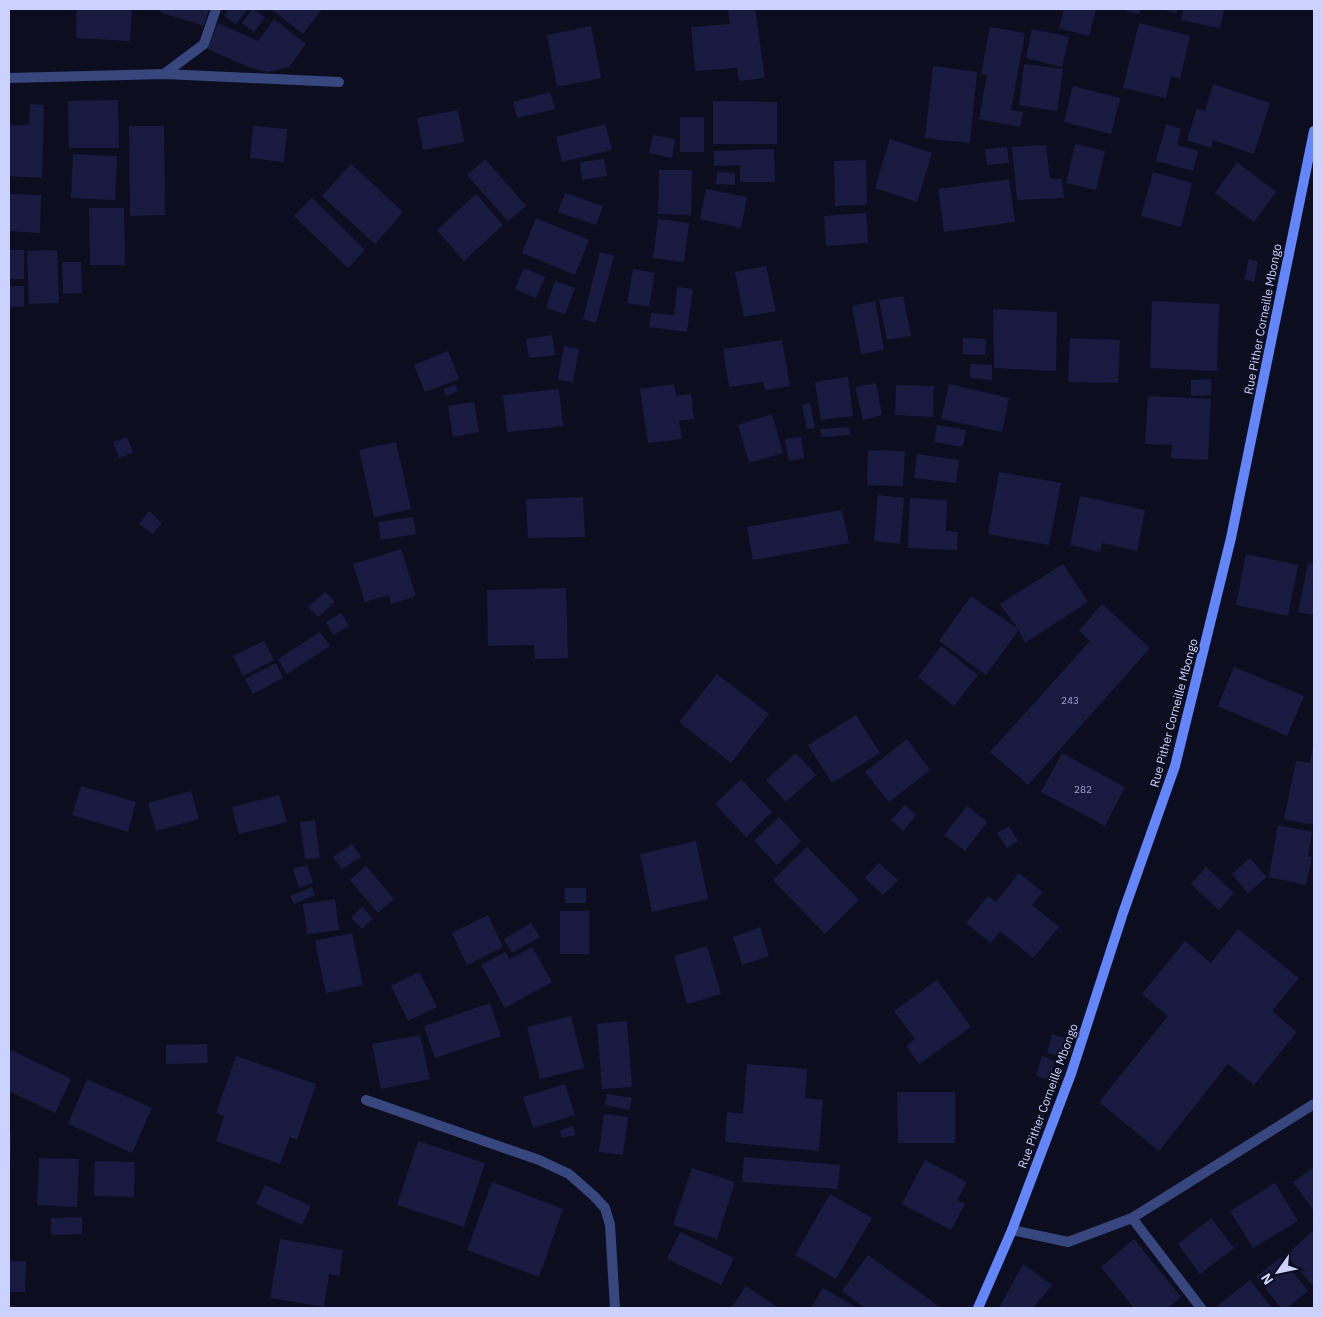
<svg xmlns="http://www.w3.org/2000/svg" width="1323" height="1317" viewBox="0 0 1323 1317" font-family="'IBM Plex Sans',sans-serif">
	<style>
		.building { fill: #191a40 }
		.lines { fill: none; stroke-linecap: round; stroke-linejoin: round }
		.street { stroke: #38467e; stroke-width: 10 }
		.secondary { stroke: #6385fe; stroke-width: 10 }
		.labels { text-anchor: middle; stroke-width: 4; stroke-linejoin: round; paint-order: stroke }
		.number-label { font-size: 10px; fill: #9ea4cf }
		.street-label { font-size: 12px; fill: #cbd2ff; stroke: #0c0e1f }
	</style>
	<rect width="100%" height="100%" fill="#0c0e1f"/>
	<g class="building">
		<path d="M77,9H132L130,41L76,38Z"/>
		<path d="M161,9H209L204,26L160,12Z"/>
		<path d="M229,9H248L236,24L224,16Z"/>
		<path d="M252,9L265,17L254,32L242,23Z"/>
		<path d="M271,9H322L303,34Z"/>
		<path d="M728,9H755L765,78L739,81L737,68L695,71L691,27L730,24Z"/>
		<path d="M1064,9H1096L1089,36L1059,28Z"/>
		<path d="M1120,9H1141L1139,14Z"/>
		<path d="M1160,9H1177L1176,13Z"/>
		<path d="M1183,9H1224L1220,28L1181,20Z"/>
		<path d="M274,19L306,44L289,67L268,72L251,68L207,49L218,23L258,41Z"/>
		<path d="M1139,23L1190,36L1180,79L1171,76L1166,98L1123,88Z"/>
		<path d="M591,26L601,78L557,87L547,35Z"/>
		<path d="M990,27L1025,33L1011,110L1023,112L1020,127L979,119L987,75L981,74Z"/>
		<path d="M1032,29L1069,37L1062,67L1026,58Z"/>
		<path d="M1024,64L1063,69L1057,111L1019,105Z"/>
		<path d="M933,66L977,72L970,143L925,138Z"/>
		<path d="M1213,84L1270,103L1254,154L1213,140L1211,148L1187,140L1197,108L1205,111Z"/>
		<path d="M1073,86L1120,98L1111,134L1064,122Z"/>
		<path d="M550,92L555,109L517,118L513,102Z"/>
		<path d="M118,100L119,148H69L68,101Z"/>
		<path d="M713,101L777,102V144H713Z"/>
		<path d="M30,104L44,105L42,178L9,176V125H29Z"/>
		<path d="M458,110L464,142L423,150L417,118Z"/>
		<rect x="680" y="117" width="24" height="35"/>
		<path d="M605,124L612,150L562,162L556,137Z"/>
		<path d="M1166,124L1181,129L1177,145L1198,151L1193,171L1156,161Z"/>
		<path d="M129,126H164L165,215L130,216Z"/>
		<path d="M253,126L287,129L284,162L250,158Z"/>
		<path d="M653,135L675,139L672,158L649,153Z"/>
		<path d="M890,139L932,153L917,202L875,188Z"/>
		<path d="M1075,144L1105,151L1096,190L1066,183Z"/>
		<path d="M1046,145L1050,179H1062L1064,198L1017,200L1012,147Z"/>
		<path d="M1007,147L1009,163L987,165L985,149Z"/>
		<path d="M774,149L775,182H740V165L714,166V151Z"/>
		<path d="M73,154L117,156L115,200L71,198Z"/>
		<path d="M485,159L526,206L508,221L467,175Z"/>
		<path d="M604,159L607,176L582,180L580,162Z"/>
		<path d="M866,160L867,205L835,206L834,161Z"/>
		<path d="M1237,162L1276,192L1254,222L1215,193Z"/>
		<path d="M351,164L403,212L375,244L322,196Z"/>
		<path d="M659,170H692L691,215L658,214Z"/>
		<path d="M717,172L735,173V185L716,184Z"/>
		<path d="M1153,172L1192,183L1181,227L1141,216Z"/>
		<path d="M1009,179L1015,222L944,232L938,189Z"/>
		<path d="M706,189L747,197L741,228L700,219Z"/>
		<path d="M565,193L603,206L596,225L558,212Z"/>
		<path d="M9,194L41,195L40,233L9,231Z"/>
		<path d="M476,194L503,225L464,261L437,230Z"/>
		<path d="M312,198L365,250L348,268L294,216Z"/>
		<path d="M89,208H124L125,265H90Z"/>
		<path d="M866,213L868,243L826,246L824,216Z"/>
		<path d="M536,218L589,240L575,275L522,253Z"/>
		<path d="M658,219L689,223L684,262L653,258Z"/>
		<rect x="9" y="250" width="15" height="29"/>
		<path d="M57,250L59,303L29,304L27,251Z"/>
		<path d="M600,252L614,256L596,323L583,319Z"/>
		<path d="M1249,259L1258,262L1254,282L1244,279Z"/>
		<path d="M62,262H81L82,293L63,294Z"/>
		<path d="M766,266L776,311L744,317L735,272Z"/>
		<path d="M524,268L545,277L536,298L515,289Z"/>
		<path d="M633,269L655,273L649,307L627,303Z"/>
		<path d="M555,281L575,288L565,314L546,308Z"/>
		<rect x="9" y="286" width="15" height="21"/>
		<path d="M677,287L693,289L687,332L649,327L651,313L674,315Z"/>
		<path d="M903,296L911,336L887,340L879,300Z"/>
		<path d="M875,301L884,350L861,354L852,306Z"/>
		<path d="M1152,301L1219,304L1217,371L1150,368Z"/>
		<path d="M993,309L1057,312L1056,371L994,368Z"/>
		<path d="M552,335L555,355L529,358L526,339Z"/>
		<path d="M963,338L986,339L985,355L962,354Z"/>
		<path d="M1070,338L1120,340L1118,383L1068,382Z"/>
		<path d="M782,340L790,386L765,390L763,382L729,387L723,349Z"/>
		<path d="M564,346L579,349L573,382L558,380Z"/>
		<path d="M448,351L459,379L425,392L414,365Z"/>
		<path d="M970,364L992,365V380L970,378Z"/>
		<path d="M848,377L853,416L821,420L815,382Z"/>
		<path d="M1211,379V395L1191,396V380Z"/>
		<path d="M876,383L882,415L863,420L855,387Z"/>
		<path d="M674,384L676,396L691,394L694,419L679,421L682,439L648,443L640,389Z"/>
		<path d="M949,384L1009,398L1002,432L941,419Z"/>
		<path d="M455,385L458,391L446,396L443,389Z"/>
		<path d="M896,385L934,386L933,417L895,415Z"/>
		<path d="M559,389L563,426L507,432L503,395Z"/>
		<path d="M1148,396L1211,399L1208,460L1171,458L1172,445L1145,444Z"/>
		<path d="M474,402L479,432L453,437L448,406Z"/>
		<path d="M810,403L815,428L807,429L802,405Z"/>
		<path d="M772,414L783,453L749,463L738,425Z"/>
		<path d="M937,425L966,430L963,447L934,442Z"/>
		<path d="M849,427L850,435L821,437L820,429Z"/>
		<path d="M127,437L133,453L119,458L113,442Z"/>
		<path d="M801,437L804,458L789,461L785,439Z"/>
		<path d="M396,442L411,509L374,517L359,450Z"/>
		<path d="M868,450L905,451L903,486L867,485Z"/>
		<path d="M917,454L959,460L956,483L914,478Z"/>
		<path d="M999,472L1061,483L1049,545L988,534Z"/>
		<path d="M878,495L904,498L900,544L874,541Z"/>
		<path d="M1080,496L1145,510L1137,551L1102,543L1100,552L1070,545Z"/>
		<path d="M583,497L585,537L528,538L526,499Z"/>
		<path d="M910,498L947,500L946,531L958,532L957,550L908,548Z"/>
		<path d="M842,510L849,543L753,560L747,527Z"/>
		<path d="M149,511L162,523L153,534L139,524Z"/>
		<path d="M413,517L416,534L381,540L378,522Z"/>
		<path d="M401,549L416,596L391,604L389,595L365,602L353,564Z"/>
		<path d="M1246,554L1298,565L1288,616L1236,605Z"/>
		<path d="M1308,563L1314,564V615L1298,612Z"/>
		<path d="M1063,564L1088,602L1025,643L1019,630L986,675L939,641L971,596L1019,630L1000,604Z"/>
		<path d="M566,588L568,658L535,659L534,645L488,646L487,590Z"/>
		<path d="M325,592L335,602L318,617L308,607Z"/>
		<path d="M1102,604L1150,648L1028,785L990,752L1090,641L1079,631Z"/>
		<path d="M341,613L349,626L333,635L326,622Z"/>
		<path d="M320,632L330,646L287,674L278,659Z"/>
		<path d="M264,641L274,660L243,676L233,656Z"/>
		<path d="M941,646L978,675L954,706L918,677Z"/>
		<path d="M276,663L283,678L253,694L245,679Z"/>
		<path d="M1234,667L1304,696L1287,736L1218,706Z"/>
		<path d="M717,674L769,714L731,763L679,722Z"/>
		<path d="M856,715L880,753L832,783L808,745Z"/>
		<path d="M907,739L930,770L889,802L865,772Z"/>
		<path d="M1313,745H1314V825L1284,819L1296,761L1310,763Z"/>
		<path d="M796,753L816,775L786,802L766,780Z"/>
		<path d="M1062,753L1125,787L1105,826L1041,792Z"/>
		<path d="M741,779L772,812L746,837L715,804Z"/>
		<path d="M81,786L136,802L128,832L72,815Z"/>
		<path d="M191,791L199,819L156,831L148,803Z"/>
		<path d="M279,795L287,822L239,834L232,807Z"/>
		<path d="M905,805L916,815L903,831L891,820Z"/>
		<path d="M967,806L987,822L965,851L944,835Z"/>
		<path d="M779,817L801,841L777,865L754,841Z"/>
		<path d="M315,820L320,858L305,859L300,822Z"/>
		<path d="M1278,825L1312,832L1308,856L1312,857L1306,885L1269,877Z"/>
		<path d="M1009,826L1018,841L1007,848L997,833Z"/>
		<path d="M696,841L708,899L652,912L640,854Z"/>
		<path d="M352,844L361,857L342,869L333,857Z"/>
		<path d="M807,847L859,900L825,934L773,880Z"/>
		<path d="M1250,858L1267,877L1248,893L1232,874Z"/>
		<path d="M879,863L898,880L883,895L865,878Z"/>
		<path d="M307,865L313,883L299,888L293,869Z"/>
		<path d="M366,866L394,899L378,913L350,880Z"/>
		<path d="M1206,867L1234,893L1219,910L1191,884Z"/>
		<path d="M1019,873L1043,892L1032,905L1059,927L1033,958L1000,931L991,943L966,923L988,896L996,902Z"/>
		<path d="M312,887L315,895L294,904L290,896Z"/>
		<rect x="565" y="888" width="21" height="15"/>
		<path d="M335,899L339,930L307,934L303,904Z"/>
		<path d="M362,907L373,918L362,929L351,918Z"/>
		<rect x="560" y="911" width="29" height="43"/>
		<path d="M488,915L503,947L467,965L452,933Z"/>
		<path d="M531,923L540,937L512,953L504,939Z"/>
		<path d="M760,927L769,956L742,965L733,937Z"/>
		<path d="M1238,929L1299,978L1272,1011L1297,1032L1254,1085L1228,1064L1159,1151L1099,1102L1168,1016L1142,994L1185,941L1211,963Z"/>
		<path d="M352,933L363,985L326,993L315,941Z"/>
		<path d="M707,946L721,994L687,1004L674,956Z"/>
		<path d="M532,947L552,982L505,1008L481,965L505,952L510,959Z"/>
		<path d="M419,972L437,1007L408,1021L391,986Z"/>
		<path d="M937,980L971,1027L919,1064L906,1046L915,1039L894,1011Z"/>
		<path d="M490,1003L501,1036L435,1058L424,1026Z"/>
		<path d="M571,1016L584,1068L540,1079L527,1027Z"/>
		<path d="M627,1021L632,1087L602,1089L597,1024Z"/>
		<path d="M1052,1034L1068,1039L1063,1057L1047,1053Z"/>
		<path d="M420,1035L430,1079L381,1089L372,1044Z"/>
		<path d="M207,1044L208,1063L166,1064V1045Z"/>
		<path d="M11,1050L71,1079L55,1113L9,1091V1055Z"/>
		<path d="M236,1056L316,1084L297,1140L290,1137L280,1164L216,1141L224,1116L216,1113Z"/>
		<path d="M1042,1056L1055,1061L1049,1080L1036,1076Z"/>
		<path d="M747,1064L807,1069L805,1098L823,1100L819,1151L725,1142L727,1112L743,1114Z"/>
		<path d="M87,1079L152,1108L132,1153L68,1124Z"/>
		<path d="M565,1084L575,1115L533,1128L523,1097Z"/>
		<path d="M897,1092H955V1143H898Z"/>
		<path d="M607,1094L632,1098L629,1110L605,1105Z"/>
		<path d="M604,1114L628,1117L623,1155L599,1152Z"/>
		<path d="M573,1126L575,1135L562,1138L560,1130Z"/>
		<path d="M9,1133H11L10,1166H9Z"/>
		<path d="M418,1141L485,1163L464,1227L397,1205Z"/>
		<path d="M744,1157L840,1165L838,1189L742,1182Z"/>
		<path d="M39,1158L79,1159L77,1207L37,1205Z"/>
		<path d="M925,1160L967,1182L957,1200L965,1204L951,1230L902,1204Z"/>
		<path d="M95,1161L135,1162L134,1197L94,1196Z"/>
		<path d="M1314,1167V1211L1293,1182Z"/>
		<path d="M692,1168L735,1182L717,1239L673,1225Z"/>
		<path d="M492,1182L563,1209L539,1277L467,1250Z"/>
		<path d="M1275,1183L1298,1221L1253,1248L1230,1211Z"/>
		<path d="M265,1185L311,1206L302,1225L256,1204Z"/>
		<path d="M830,1194L872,1218L836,1279L795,1255Z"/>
		<path d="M82,1217V1234L51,1235V1218Z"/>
		<path d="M1211,1218L1234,1248L1200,1274L1178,1244Z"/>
		<path d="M1314,1230V1287L1286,1255Z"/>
		<path d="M680,1232L734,1258L721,1285L667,1259Z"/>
		<path d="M280,1239L343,1250L339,1276L329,1274L324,1307L270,1298Z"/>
		<path d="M1134,1239L1181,1297L1168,1308H1134L1101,1267Z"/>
		<path d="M868,1255L941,1308H865L842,1291Z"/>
		<path d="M1281,1257L1308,1291L1287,1308H1281L1256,1277Z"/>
		<path d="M9,1261H26L25,1292H9Z"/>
		<path d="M1023,1264L1052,1285L1033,1308H999Z"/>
		<path d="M1250,1280L1272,1308H1215Z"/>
		<path d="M746,1286L779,1308H731Z"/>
		<path d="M823,1288L857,1308H811Z"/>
	</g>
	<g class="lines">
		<g class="street">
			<path d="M164,74L204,44L216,9"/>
			<path d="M9,78L164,74L339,82"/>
			<path d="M366,1100L539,1160L569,1174L594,1196L605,1208L610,1225L615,1308"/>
			<path d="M1132,1218L1201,1308"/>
			<path d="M1012,1230L1068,1242L1132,1218L1314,1104"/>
		</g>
		<path class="secondary" d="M978,1308L1012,1230L1071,1074L1123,913L1175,766L1231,538L1314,131"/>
	</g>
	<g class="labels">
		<g class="number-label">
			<text x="1070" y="704">243</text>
			<text x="1083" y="793">282</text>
		</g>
		<g class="street-label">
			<text transform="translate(1263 319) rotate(-79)" y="4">Rue Pither Corneille Mbongo</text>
			<text transform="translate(1174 713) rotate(-75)" y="4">Rue Pither Corneille Mbongo</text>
			<text transform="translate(1048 1096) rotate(-70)" y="4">Rue Pither Corneille Mbongo</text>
		</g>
	</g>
	<rect width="1323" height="1317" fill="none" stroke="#cbd2ff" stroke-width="20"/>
	<g transform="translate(1278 1272) rotate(237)" stroke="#0c0e1f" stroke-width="4" paint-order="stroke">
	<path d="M0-4L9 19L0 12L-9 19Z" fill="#cbd2ff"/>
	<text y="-8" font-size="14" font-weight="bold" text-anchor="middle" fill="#cbd2ff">N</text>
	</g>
</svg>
